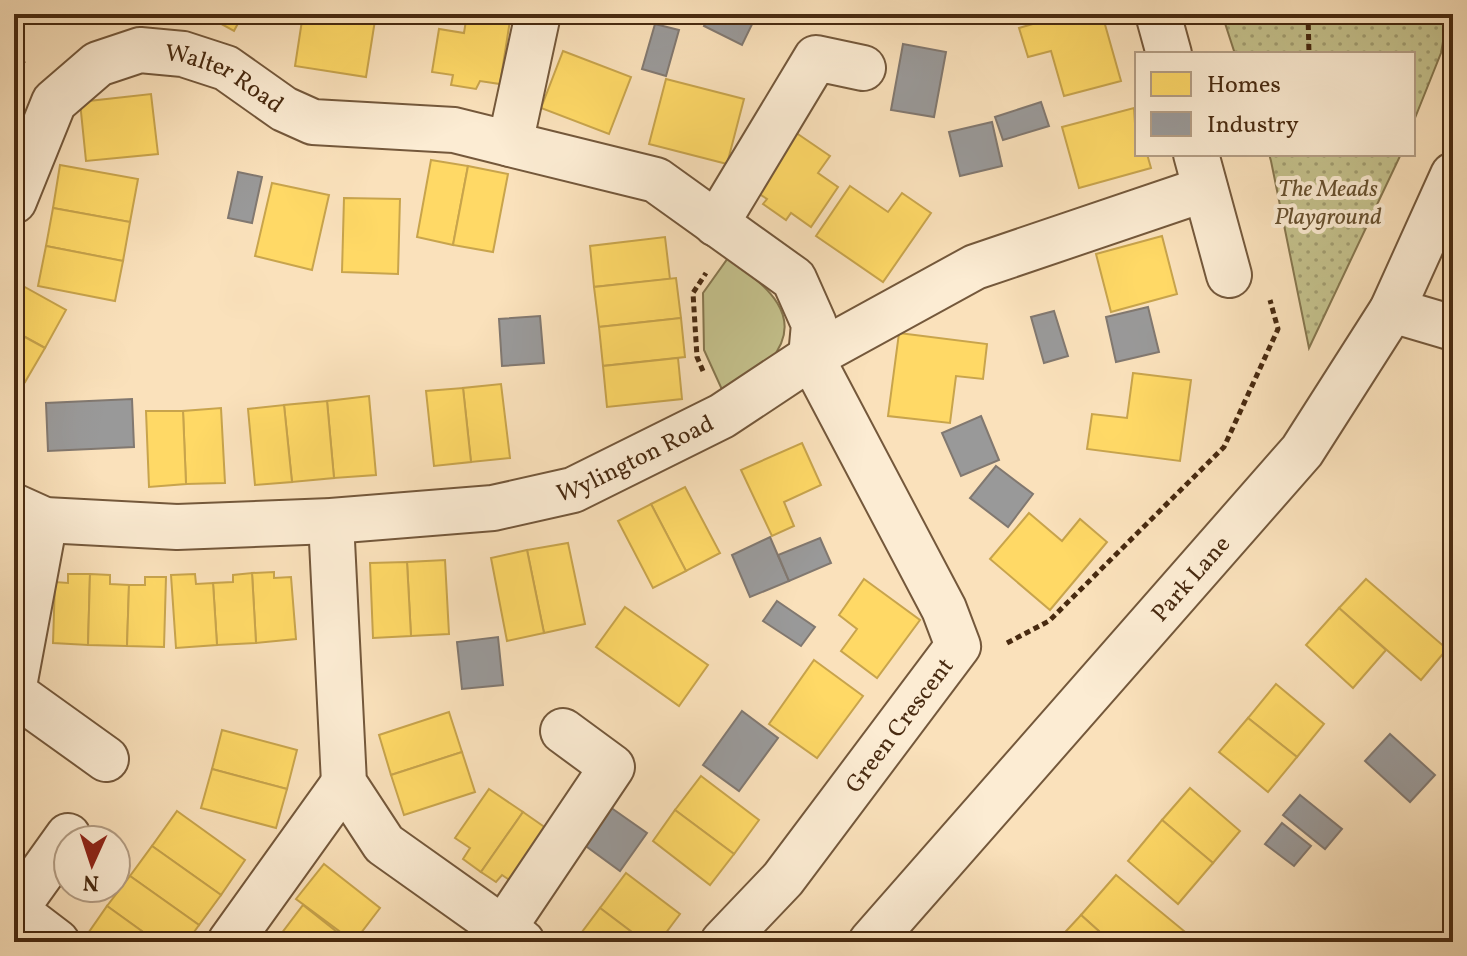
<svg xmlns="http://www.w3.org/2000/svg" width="1467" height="956" viewBox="0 0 1467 956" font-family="Vollkorn,serif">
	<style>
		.grass { fill: url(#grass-dots); stroke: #86764e; stroke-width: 2 }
		.garden { fill: #c4c18c; stroke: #86764e; stroke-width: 2 }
		.homes { fill: #ffd966; stroke: #c8a44c; stroke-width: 2 }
		.industry { fill: #999; stroke: #817870; stroke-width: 2 }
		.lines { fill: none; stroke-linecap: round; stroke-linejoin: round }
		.minor-casing { stroke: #74583b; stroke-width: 48 }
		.path { stroke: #482a10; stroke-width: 5; stroke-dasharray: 6 4; stroke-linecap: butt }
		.minor { stroke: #fcecd3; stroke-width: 44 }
		.labels { text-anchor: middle; stroke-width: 8; stroke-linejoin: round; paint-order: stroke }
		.street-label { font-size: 24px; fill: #482a10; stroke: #fcecd3 }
		.park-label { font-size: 24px; font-style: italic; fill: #67502f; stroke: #fcecd3 }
	</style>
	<defs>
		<pattern id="grass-dots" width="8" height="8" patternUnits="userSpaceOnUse" patternTransform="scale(2)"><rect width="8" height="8" fill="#c4c18c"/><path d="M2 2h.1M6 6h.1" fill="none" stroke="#a19d71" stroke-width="1.8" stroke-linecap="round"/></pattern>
	</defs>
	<rect width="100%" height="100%" fill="#fae1bb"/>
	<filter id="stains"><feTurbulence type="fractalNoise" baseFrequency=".0025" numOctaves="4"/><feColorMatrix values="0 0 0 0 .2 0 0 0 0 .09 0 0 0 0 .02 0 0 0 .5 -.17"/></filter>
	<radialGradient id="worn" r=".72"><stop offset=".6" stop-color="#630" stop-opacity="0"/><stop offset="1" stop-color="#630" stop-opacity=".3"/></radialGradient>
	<g class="grass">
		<path d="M1222,14H1448L1441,53L1413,123V54H1235Z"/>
		<path d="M1269,154H1401L1309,348L1271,161Z"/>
	</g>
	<path class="garden" d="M728,258C762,283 809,315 770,361C760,374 738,384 724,394L704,350L703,293Z"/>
	<g class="homes">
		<path d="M203,14H243L234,31Z"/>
		<path d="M303,14H376L366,77L295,66Z"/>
		<path d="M467,14H511L500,84L480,81L476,89L451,85L453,75L432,72L439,29L464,33Z"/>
		<path d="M1067,14H1102L1121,81L1064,96L1051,51L1028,57L1019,28Z"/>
		<path d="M563,51L631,77L609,134L541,108Z"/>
		<path d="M666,79L744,99L727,164L649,144Z"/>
		<path d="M151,94L158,154L86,161L80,102Z"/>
		<path d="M1134,108L1137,154H1147L1151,168L1079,188L1062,127Z"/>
		<path d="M792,130L830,156L818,173L838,187L811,227L791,213L786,220L763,204L767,199L752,189Z"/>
		<path d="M431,160L468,166L453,245L417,237Z"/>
		<path d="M60,165L138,179L130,222L53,208Z"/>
		<path d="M468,166L508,174L493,252L453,245Z"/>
		<path d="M272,183L329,195L312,270L255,256Z"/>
		<path d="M850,186L888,212L902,193L931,213L883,282L816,236Z"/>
		<path d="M344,198L400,199L398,274L342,272Z"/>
		<path d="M53,208L130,222L123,261L46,246Z"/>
		<path d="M1162,236L1177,294L1111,312L1096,254Z"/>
		<path d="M665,237L670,279L594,287L590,246Z"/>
		<path d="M46,246L123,261L115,301L38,286Z"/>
		<path d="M676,278L681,318L599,327L594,287Z"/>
		<path d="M14,281L66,310L45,348L14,331Z"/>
		<path d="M681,318L685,357L603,366L599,327Z"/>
		<path d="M14,331L45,348L25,382L14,375Z"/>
		<path d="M899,333L987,344L983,379L956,376L950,423L888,416Z"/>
		<path d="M678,358L682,399L607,407L603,366Z"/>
		<path d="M1133,373L1191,380L1180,461L1087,449L1092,414L1127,418Z"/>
		<path d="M501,384L510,458L471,462L463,388Z"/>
		<path d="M463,388L471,462L434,466L426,391Z"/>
		<path d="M369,396L376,475L334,478L327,401Z"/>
		<path d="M327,401L334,478L292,482L284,405Z"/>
		<path d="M284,405L292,482L255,485L248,409Z"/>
		<path d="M221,408L225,483L186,484L183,411Z"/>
		<path d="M146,411H183L186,484L149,487Z"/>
		<path d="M802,443L821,485L784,502L794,526L772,536L741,470Z"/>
		<path d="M685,487L720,553L686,571L651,504Z"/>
		<path d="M651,504L686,571L653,588L618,521Z"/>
		<path d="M1029,513L1062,541L1080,519L1107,542L1050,610L990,559Z"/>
		<path d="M568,543L585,624L544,633L527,550Z"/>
		<path d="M527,550L544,633L507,641L491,558Z"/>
		<path d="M445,560L449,634L411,636L407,562Z"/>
		<path d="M407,562L411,636L373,638L370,563Z"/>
		<path d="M274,572V578L291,577L296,639L256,643L252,573Z"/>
		<path d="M252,573L256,643L217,645L213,583L233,582V575Z"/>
		<path d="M68,574H90L88,645L53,643L55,582L68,583Z"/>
		<path d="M90,574L110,575V584L129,585L127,646L88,645Z"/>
		<path d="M195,574L196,584L213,583L217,645L176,648L171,575Z"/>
		<path d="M145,577H166L164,647L127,646L129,585H145Z"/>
		<path d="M864,579L920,620L877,678L841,651L857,629L839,615Z"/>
		<path d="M1366,579L1447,649L1421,680L1339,608Z"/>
		<path d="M625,607L708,665L679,706L596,647Z"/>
		<path d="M1339,608L1386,650L1353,688L1306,645Z"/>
		<path d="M814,660L863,696L817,758L769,724Z"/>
		<path d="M1276,684L1324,724L1297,757L1248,718Z"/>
		<path d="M449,712L462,752L391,775L379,735Z"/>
		<path d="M1248,718L1297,757L1268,792L1219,752Z"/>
		<path d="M222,730L297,750L287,789L212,769Z"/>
		<path d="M462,752L475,792L404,815L391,775Z"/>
		<path d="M212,769L287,789L276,828L201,808Z"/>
		<path d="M701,776L759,820L734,854L675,810Z"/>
		<path d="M1190,788L1240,831L1213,863L1162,820Z"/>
		<path d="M489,789L523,812L481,872L463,859L470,848L455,838Z"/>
		<path d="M675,810L734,854L710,885L653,841Z"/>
		<path d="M177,811L245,860L221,895L152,846Z"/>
		<path d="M523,812L553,833L517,885L502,875L496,882L481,872Z"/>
		<path d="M1162,820L1213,863L1178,904L1128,861Z"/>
		<path d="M152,846L221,895L199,925L130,876Z"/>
		<path d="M324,864L380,908L354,942L296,899Z"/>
		<path d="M626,873L680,914L659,942H645L600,908Z"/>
		<path d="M1116,875L1184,931L1174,942H1156L1147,934L1140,942H1111L1081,915Z"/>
		<path d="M130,876L199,925L187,942H157L107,906Z"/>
		<path d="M303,905L337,932L329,942H275Z"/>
		<path d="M107,906L157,942H82Z"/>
		<path d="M600,908L645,942H579L576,940Z"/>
		<path d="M1081,915L1111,942H1056Z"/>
	</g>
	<g class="industry">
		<path d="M394,14H430V20Z"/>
		<path d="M710,14H757L742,45L704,26Z"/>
		<path d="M1011,14H1042L1013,21Z"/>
		<path d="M655,24L679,30L666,76L642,69Z"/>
		<path d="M903,44L946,52L934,117L891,110Z"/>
		<path d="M1041,102L1049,126L1003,140L995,117Z"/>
		<path d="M992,122L1002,166L960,176L949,132Z"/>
		<path d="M238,172L262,177L252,223L228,218Z"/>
		<path d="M1148,307L1159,352L1116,362L1106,317Z"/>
		<path d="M1054,311L1068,356L1044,363L1031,317Z"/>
		<path d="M540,316L544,363L502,366L499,319Z"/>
		<path d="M132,399L134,447L48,451L46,403Z"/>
		<path d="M981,416L999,460L961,476L942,433Z"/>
		<path d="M996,466L1033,494L1008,527L970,498Z"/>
		<path d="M770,537L789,581L750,597L732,555Z"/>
		<path d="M820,538L831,563L789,581L778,555Z"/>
		<path d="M777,601L815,627L801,646L763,621Z"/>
		<path d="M498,637L503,685L462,689L457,642Z"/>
		<path d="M742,711L778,738L739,791L703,765Z"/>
		<path d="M1390,734L1435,775L1410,802L1365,761Z"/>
		<path d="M1300,795L1342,829L1325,849L1283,815Z"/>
		<path d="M610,807L647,833L620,871L583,844Z"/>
		<path d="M1282,823L1311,846L1294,866L1265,844Z"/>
	</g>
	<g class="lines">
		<defs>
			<g id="minor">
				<path d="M1158,14L1169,54"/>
				<path d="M510,144L656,180L794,279L814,324L811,357L944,609L958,646L783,879L723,942"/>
				<path d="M1196,154L1229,275"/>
				<path id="s1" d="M14,201L54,102L98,64L140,50L183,54L226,68L284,109L313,122L454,130L510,144L538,14"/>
				<path d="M716,224L816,58L863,68"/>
				<path d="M1392,310L1453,328"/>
				<path id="s2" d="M14,506L45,520L177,527L331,521L493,508L573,490L722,416L811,357L975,267L1205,189"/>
				<path d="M331,521L344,783L384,844L522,942"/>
				<path d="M14,686L45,520"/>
				<path d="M14,693L106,759"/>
				<path d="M503,929L612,767L563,731"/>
				<path d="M57,942L15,910L68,836"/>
				<path d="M230,942L344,783"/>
				<path id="s3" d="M871,942L1302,451L1392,310L1453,175"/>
			</g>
		</defs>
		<use href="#minor" class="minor-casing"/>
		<g class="path">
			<path d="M1308,14L1309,54"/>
			<path d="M14,51L24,64"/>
			<path d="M703,371L697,357L693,293L706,273"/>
			<path d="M1007,643L1049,621L1224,447L1278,329L1270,300"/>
		</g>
		<use href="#minor" class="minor"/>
	</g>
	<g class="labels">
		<g class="street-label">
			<text dy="8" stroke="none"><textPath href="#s1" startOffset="300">Walter Road</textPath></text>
			<text dy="8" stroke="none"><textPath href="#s2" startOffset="634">Wylington Road</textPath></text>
			<text dy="8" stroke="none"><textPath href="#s3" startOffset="484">Park Lane</textPath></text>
			<text transform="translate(899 725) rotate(-53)" y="8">Green Crescent</text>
		</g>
		<g class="park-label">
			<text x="1328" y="196">The Meads<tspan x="1328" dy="28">Playground</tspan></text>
		</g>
	</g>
	<rect width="1467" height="956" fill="none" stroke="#fae1bb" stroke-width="48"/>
	<rect x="16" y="16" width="1435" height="924" fill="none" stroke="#482a10" stroke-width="4"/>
	<rect x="24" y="24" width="1419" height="908" fill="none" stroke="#482a10" stroke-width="2"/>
	<rect x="1135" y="52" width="280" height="104" fill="#fcecd3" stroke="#b49e85" stroke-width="2"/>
	<rect x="1151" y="72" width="40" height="24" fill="#ffd966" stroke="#b49e85" stroke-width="2"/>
	<text x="1207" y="92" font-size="24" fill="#482a10">Homes</text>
	<rect x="1151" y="112" width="40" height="24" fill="#999999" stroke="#b49e85" stroke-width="2"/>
	<text x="1207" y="132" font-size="24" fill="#482a10">Industry</text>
	<g transform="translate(92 864) rotate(183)"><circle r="38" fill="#fcecd3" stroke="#b49e85" stroke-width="2"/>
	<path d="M0-6L14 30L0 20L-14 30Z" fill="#8f2418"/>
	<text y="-12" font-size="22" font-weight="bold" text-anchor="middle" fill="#482a10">N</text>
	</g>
	<rect width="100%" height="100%" filter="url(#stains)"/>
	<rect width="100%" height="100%" fill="url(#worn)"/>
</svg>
